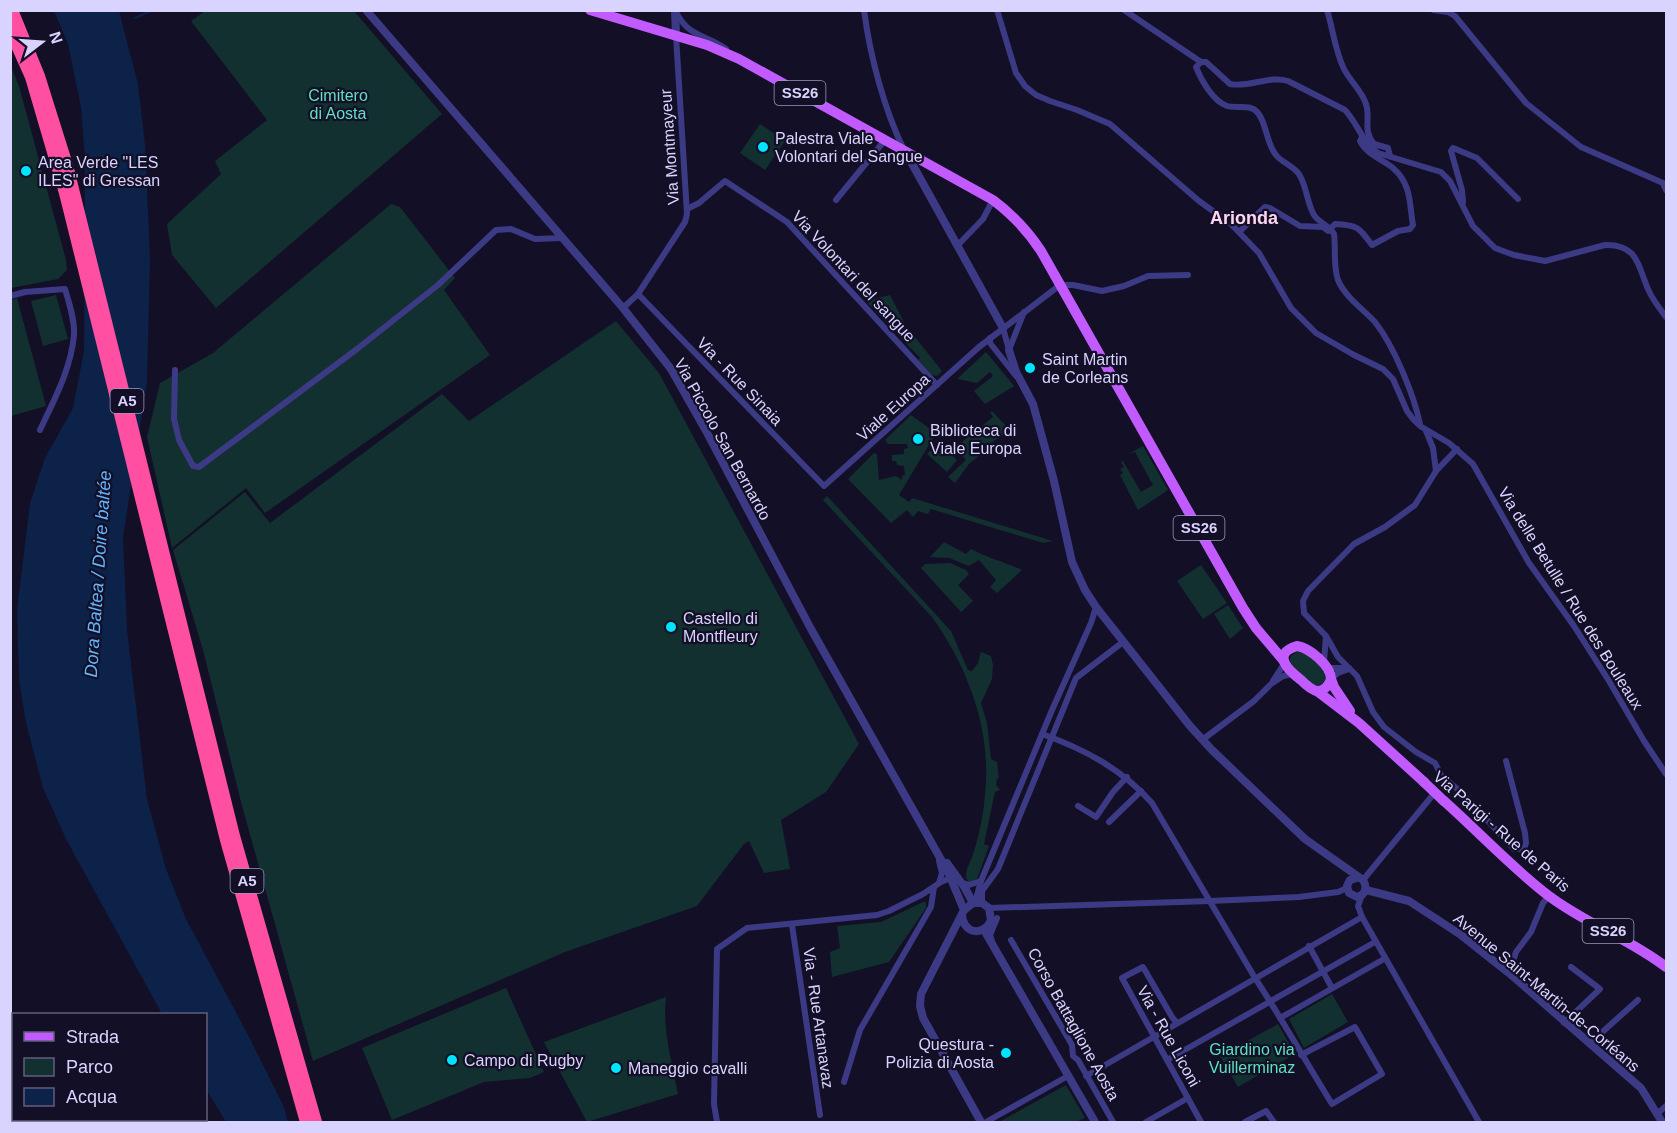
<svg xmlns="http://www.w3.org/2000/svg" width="1677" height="1133" viewBox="0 0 1677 1133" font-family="Arial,sans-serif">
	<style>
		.green { fill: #12302f }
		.water { fill: #0c2248 }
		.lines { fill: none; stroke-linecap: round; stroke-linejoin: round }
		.stream { stroke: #0c2248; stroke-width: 2 }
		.minor { stroke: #3d3a85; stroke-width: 6 }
		.tertiary { stroke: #3d3a85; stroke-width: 8 }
		.primary { stroke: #c25bff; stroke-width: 10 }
		.motorway { stroke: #ff4fa3; stroke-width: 12 }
		.primary-bridge { stroke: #c25bff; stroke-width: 10 }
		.poi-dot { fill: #00e5ff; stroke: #130f26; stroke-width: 2 }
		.labels { text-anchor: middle; stroke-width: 4.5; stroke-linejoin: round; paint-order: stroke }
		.shield { fill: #130f26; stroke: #9e99be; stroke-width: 1.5 }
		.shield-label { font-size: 15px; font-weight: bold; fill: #d9d4ff }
		.park-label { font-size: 16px; fill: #5fe0c0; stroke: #130f26 }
		.poi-label { font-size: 16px; fill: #d9d4ff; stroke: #130f26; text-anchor: start }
		.street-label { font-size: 16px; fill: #d9d4ff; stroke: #130f26 }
		.neighbourhood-label { font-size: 18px; font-weight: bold; fill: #ffd6f0; stroke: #130f26 }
		.water-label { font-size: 18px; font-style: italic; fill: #62b6ff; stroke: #130f26 }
	</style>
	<rect width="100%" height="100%" fill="#130f26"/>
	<g class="green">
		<path d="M205,11H354L442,114L216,308L172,255L167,224L221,174L215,161L267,120L191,21Z"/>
		<path d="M10,64L19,86L66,260L67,270L58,279L11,288Z"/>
		<path d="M760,124L785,141L765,170L740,153Z"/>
		<path d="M391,204L400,207L455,278L444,290L490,355L265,513L246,488L172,548L147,437L160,383L213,353Z"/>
		<path d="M56,295L68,339L43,346L31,301Z"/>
		<path d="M890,295L906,326L942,371L937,376L932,375L918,360L920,358L866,301Z"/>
		<path d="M17,298L46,406L11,416V300Z"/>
		<path d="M616,321L659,373L859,744L826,792L781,820L790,869L764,873L749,841L744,844L697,906L565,952L313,1061L241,802L203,650L173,550L245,492L270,523L442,394L469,421Z"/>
		<path d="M986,352L1014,386L985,404L974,391L993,376L990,372L977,383L957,379Z"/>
		<path d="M992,411L1010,430L991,443V446L969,464L955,483L948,477L966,460L956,447L993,417L990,412Z"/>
		<path d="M911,415L936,433L899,495L909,502L912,498L1053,541L1043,543L931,509L928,514L918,511L913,517L907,510L891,523L848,479L874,453L877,454L879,480L896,476L902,480V476L905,475L904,466L897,465L896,461H892V455L904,454V449L908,448L907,444H888L885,440Z"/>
		<path d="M938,442L957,460L947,472L927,454Z"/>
		<path d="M1143,446L1168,490L1138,510L1120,475L1123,473L1120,469L1124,467L1121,462L1123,461L1141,492L1153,485L1135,452L1128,454Z"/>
		<path d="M827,496L951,631L968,670L972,671L978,663L981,652L991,656L993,665L992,679L981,703L987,723L991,759L997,762L999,778L997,779L996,785L1000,790L995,792L984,844L989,846L977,879L973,882L969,883C967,879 966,879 966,874C967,866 973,857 975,848C980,830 984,812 985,794C992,731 968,667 932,617L823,500Z"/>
		<path d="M944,542L966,554L971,549C988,558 1005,562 1022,570L997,593L990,587L996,580L979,560L969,566L949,558L930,557Z"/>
		<path d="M950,563L966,570L969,574L958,585L973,601L961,612L921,568L925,564Z"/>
		<path d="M1201,565L1227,603L1203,619L1177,581Z"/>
		<path d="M1228,605L1243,628L1230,639L1214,614Z"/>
		<path d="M1297,652C1309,653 1323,666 1326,678L1322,684L1314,686L1289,663L1291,656Z"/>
		<path d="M923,902H926V908L889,962L832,977L830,952L840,948L837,926L881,922Z"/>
		<path d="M506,988L544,1072L530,1078L484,1082L392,1120L362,1048Z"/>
		<path d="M1332,994L1348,1022L1304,1048L1289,1019Z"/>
		<path d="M666,997C662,1029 672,1063 678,1094L587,1122L544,1042Z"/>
		<path d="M1278,1024L1295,1054L1238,1087L1220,1056Z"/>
		<path d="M1066,1085L1085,1118L1076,1122H999Z"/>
	</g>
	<path class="water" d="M54,11H119L138,84L145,144L150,258L147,382L123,538L127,630L147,799L166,869L186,919L246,1031L284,1107L288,1122H226L206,1089V1014H162L66,839L43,788L26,723L19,680L17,610L30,503L45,458L73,408L84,351L85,160L81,107L68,44Z"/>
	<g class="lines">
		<path class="stream" d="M135,18L153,10"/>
		<g class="minor">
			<path d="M864,10C870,56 884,109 904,150"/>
			<path d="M997,10L1016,73L1025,86L1036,95L1050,101L1077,110L1110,124L1199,201L1231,224L1259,253L1291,308L1316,333L1354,355L1383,369L1393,379L1407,411L1413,419L1420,426L1449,443L1473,464L1529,563L1574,626L1609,681L1644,741L1666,774"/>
			<path d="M1124,10L1201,62"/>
			<path d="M1327,10C1333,29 1335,51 1344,69C1350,81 1362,91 1366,104C1371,120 1362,129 1374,144L1388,148L1390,156"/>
			<path d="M1433,10L1448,12L1455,16L1526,103L1581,147L1663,183L1666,190"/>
			<path d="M676,12C689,38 706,34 726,49"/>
			<path d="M836,200L885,140"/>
			<path d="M1463,202L1462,190L1451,151L1453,148L1477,158L1518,199"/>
			<path d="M687,209L699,203L725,181L787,222L937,385"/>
			<path d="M1239,232L1265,207L1270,208L1300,226L1323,227L1328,231L1335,224C1357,225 1359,227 1372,245L1398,231L1410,229L1413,225C1409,203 1412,185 1393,168C1382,159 1367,155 1360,141L1362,137"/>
			<path d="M957,246L983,219L993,200"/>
			<path d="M638,294L824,486L979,347L1060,285H1073L1102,291L1124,286L1148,276L1188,275"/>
			<path d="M10,296L25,292L65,289C69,303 75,320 74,335C71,369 54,400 40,430"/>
			<path d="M623,308L638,294L685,222L687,214L676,36"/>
			<path d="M1003,328L1009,350"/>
			<path d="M990,338V343L1016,376"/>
			<path d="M1009,350L1024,312"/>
			<path d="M175,370L174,419L179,440L193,466L199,467L357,349L438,285L496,230L511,229L535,239L563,238"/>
			<path d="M1420,424C1414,395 1394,346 1375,322C1363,309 1345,297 1338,280C1333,266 1336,249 1334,234C1329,225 1319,223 1314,215C1307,203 1307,188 1300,176C1296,167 1282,163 1276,155C1266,143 1267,124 1258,113C1250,103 1237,109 1227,106C1213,101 1201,80 1196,67L1201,62H1206L1230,84C1250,88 1269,75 1288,81L1345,110C1358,124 1362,142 1378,153L1441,172L1450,181L1473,226L1495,248L1514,255L1545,261L1605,245C1638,244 1638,266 1648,289C1652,299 1660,309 1666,317"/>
			<path d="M1426,431L1433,448L1436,471"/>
			<path d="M1326,636L1338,657L1357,676L1373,712L1384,727L1416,752L1435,763L1441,775L1462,793L1514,849H1524L1526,843L1525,833L1506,761"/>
			<path d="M1324,662L1326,636L1304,613L1303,601L1308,591L1354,544L1385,527L1415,505L1436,471L1457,449"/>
			<path d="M1328,668H1349"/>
			<path d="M1331,679L1338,673L1349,669"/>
			<path d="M1273,681L1284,664"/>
			<path d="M1042,734C1084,749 1122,769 1152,803L1255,978C1282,1019 1306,1062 1332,1104L1382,1074L1355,1027L1301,1055"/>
			<path d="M1202,740L1254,701L1271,684L1283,676L1293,674"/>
			<path d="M1078,806L1096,817L1113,792L1127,777"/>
			<path d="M1109,822L1141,791"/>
			<path d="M1363,880L1432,796"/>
			<path d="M939,883L942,873L939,861"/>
			<path d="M962,883L969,885L981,881L1052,710L1091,623L1096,607"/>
			<path d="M1362,895L1358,906L1362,917L1479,1122"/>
			<path d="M975,902L981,881"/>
			<path d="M982,903V891L998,869L1076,678L1123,642"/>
			<path d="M989,908L1210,901L1299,897L1338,892L1347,888"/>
			<path d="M792,925L820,1115"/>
			<path d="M1011,940L1072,1045L1073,1056L1078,1060L1113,1122"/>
			<path d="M992,941L990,935L997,918"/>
			<path d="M1309,946L1332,988"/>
			<path d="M1509,973L1516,952L1531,932L1543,903L1549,896"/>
			<path d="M1280,1018L1384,959"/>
			<path d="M1177,1023L1172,1017L1143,967L1122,978L1201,1122"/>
			<path d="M1564,1023L1600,989L1571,967"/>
			<path d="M1589,1044L1638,1000"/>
			<path d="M1167,1060L1375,942"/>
			<path d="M1086,1076L1362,917"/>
			<path d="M844,1082L860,1030L931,907L934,887"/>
			<path d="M1657,1114L1666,1106"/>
			<path d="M717,1122L714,1104L717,949L747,928L877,915L889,911L923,894L941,882L951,878L955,879"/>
			<path d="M986,1122L1068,1076"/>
			<path d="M1146,1122L1188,1098"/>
			<path d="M1245,1122L1266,1111L1274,1122"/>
		</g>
		<g class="tertiary">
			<path d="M366,10L623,308L671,369L705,429L811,629L948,872L964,910"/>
			<path d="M675,10L676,35"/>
			<path d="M905,151L1003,328"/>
			<path d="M1009,350L1016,372L1033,404L1054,481L1072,562L1085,590L1096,607L1190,726L1212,750L1305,839L1363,880C1368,888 1365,895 1357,897L1349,893L1347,886L1350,880L1357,878"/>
			<path d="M947,863L965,888L973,903"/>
			<path d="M1366,890L1409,901L1461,935L1509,973L1641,1088L1662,1122"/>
			<path d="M962,914C962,933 983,938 991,920L989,908L982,903H973L964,910L921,994L920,1006L923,1018L981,1122"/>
			<path d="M984,930L1095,1122"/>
		</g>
		<g class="primary">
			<path d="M590,10L707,45L739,59L993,200C1013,215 1028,231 1041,251L1243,608L1256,628L1284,661"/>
			<path d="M1297,646C1310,648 1331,666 1331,679C1329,685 1324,691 1317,691C1311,690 1305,684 1301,680C1288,670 1271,654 1297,646Z"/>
			<path d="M1331,679L1334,687L1350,711"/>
			<path d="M1317,691L1359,723L1424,782"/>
			<path d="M1444,801C1479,832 1512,868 1549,896C1586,924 1630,939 1666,967"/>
		</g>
		<g class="motorway">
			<path d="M12,10L39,76L67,165L234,836L316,1122"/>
			<path d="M10,30L31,77L65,193L226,840L306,1122"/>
		</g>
		<path class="primary-bridge" d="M1424,782L1444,801"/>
	</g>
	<g class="poi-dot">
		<circle cx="763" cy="147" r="6"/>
		<circle cx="26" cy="171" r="6"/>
		<circle cx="1030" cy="368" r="6"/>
		<circle cx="918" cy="439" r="6"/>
		<circle cx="671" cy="627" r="6"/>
		<circle cx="1006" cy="1053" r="6"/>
		<circle cx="452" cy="1060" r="6"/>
		<circle cx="616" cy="1068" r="6"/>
	</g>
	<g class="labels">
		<g class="shield">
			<rect x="774.5" y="81" width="51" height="24" rx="4.5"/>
			<rect x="110.5" y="389" width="33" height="24" rx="4.5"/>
			<rect x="1173.5" y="516" width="51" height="24" rx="4.5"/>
			<rect x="230.5" y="869" width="33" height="24" rx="4.5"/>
			<rect x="1582.5" y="919" width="51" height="24" rx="4.5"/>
		</g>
		<g class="shield-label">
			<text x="800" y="98">SS26</text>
			<text x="127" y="406">A5</text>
			<text x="1199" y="533">SS26</text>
			<text x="247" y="886">A5</text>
			<text x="1608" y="936">SS26</text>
		</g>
		<g class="park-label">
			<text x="338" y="101">Cimitero<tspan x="338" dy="18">di Aosta</tspan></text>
			<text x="1252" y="1055">Giardino via<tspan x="1252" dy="18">Vuillerminaz</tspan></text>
		</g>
		<g class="poi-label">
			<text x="775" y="144">Palestra Viale<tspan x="775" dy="18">Volontari del Sangue</tspan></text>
			<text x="38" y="168">Area Verde "LES<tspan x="38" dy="18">ILES" di Gressan</tspan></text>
			<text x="1042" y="365">Saint Martin<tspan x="1042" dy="18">de Corleans</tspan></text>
			<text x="930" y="436">Biblioteca di<tspan x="930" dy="18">Viale Europa</tspan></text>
			<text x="683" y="624">Castello di<tspan x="683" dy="18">Montfleury</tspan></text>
			<text x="994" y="1050" text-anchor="end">Questura -<tspan x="994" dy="18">Polizia di Aosta</tspan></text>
			<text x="464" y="1066">Campo di Rugby</text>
			<text x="628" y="1074">Maneggio cavalli</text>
		</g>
		<g class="street-label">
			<text transform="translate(669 147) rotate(-94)" y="6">Via Montmayeur</text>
			<text transform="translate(854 276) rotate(47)" y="6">Via Volontari del sangue</text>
			<text transform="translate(740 381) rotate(46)" y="6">Via - Rue Sinaia</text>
			<text transform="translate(893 407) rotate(-42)" y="6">Viale Europa</text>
			<text transform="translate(723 439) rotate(61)" y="6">Via Piccolo San Bernardo</text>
			<text transform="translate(1571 598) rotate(58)" y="6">Via delle Betulle / Rue des Bouleaux</text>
			<text transform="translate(1502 831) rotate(41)" y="6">Via Parigi - Rue de Paris</text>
			<text transform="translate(1547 992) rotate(40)" y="6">Avenue Saint-Martin-de-Corléans</text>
			<text transform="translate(819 1018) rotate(82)" y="6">Via - Rue Artanavaz</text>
			<text transform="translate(1074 1024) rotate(61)" y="6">Corso Battaglione Aosta</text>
			<text transform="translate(1169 1036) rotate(61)" y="6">Via - Rue Liconi</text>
		</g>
		<g class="neighbourhood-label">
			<text x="1244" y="224">Arionda</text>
		</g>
		<g class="water-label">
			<text transform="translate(98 574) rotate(-86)" y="6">Dora Baltea / Doire baltée</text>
		</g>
	</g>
	<rect width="1677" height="1133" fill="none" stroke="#d9d4ff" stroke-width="24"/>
	<rect x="12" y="1013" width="195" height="108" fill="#130f26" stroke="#625e7d" stroke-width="1.5"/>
	<rect x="24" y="1032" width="30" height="9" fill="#c25bff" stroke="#625e7d" stroke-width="1.5"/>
	<text x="66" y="1043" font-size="18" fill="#d9d4ff">Strada</text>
	<rect x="24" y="1058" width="30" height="18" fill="#12302f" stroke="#625e7d" stroke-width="1.5"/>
	<text x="66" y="1073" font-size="18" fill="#d9d4ff">Parco</text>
	<rect x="24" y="1088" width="30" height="18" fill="#0c2248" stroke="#625e7d" stroke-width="1.5"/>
	<text x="66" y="1103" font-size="18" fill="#d9d4ff">Acqua</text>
	<g transform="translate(42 42) rotate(73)" stroke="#130f26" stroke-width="4.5" paint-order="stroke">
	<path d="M0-4.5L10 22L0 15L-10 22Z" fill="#d9d4ff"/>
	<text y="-9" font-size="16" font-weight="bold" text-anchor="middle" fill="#d9d4ff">N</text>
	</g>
</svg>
